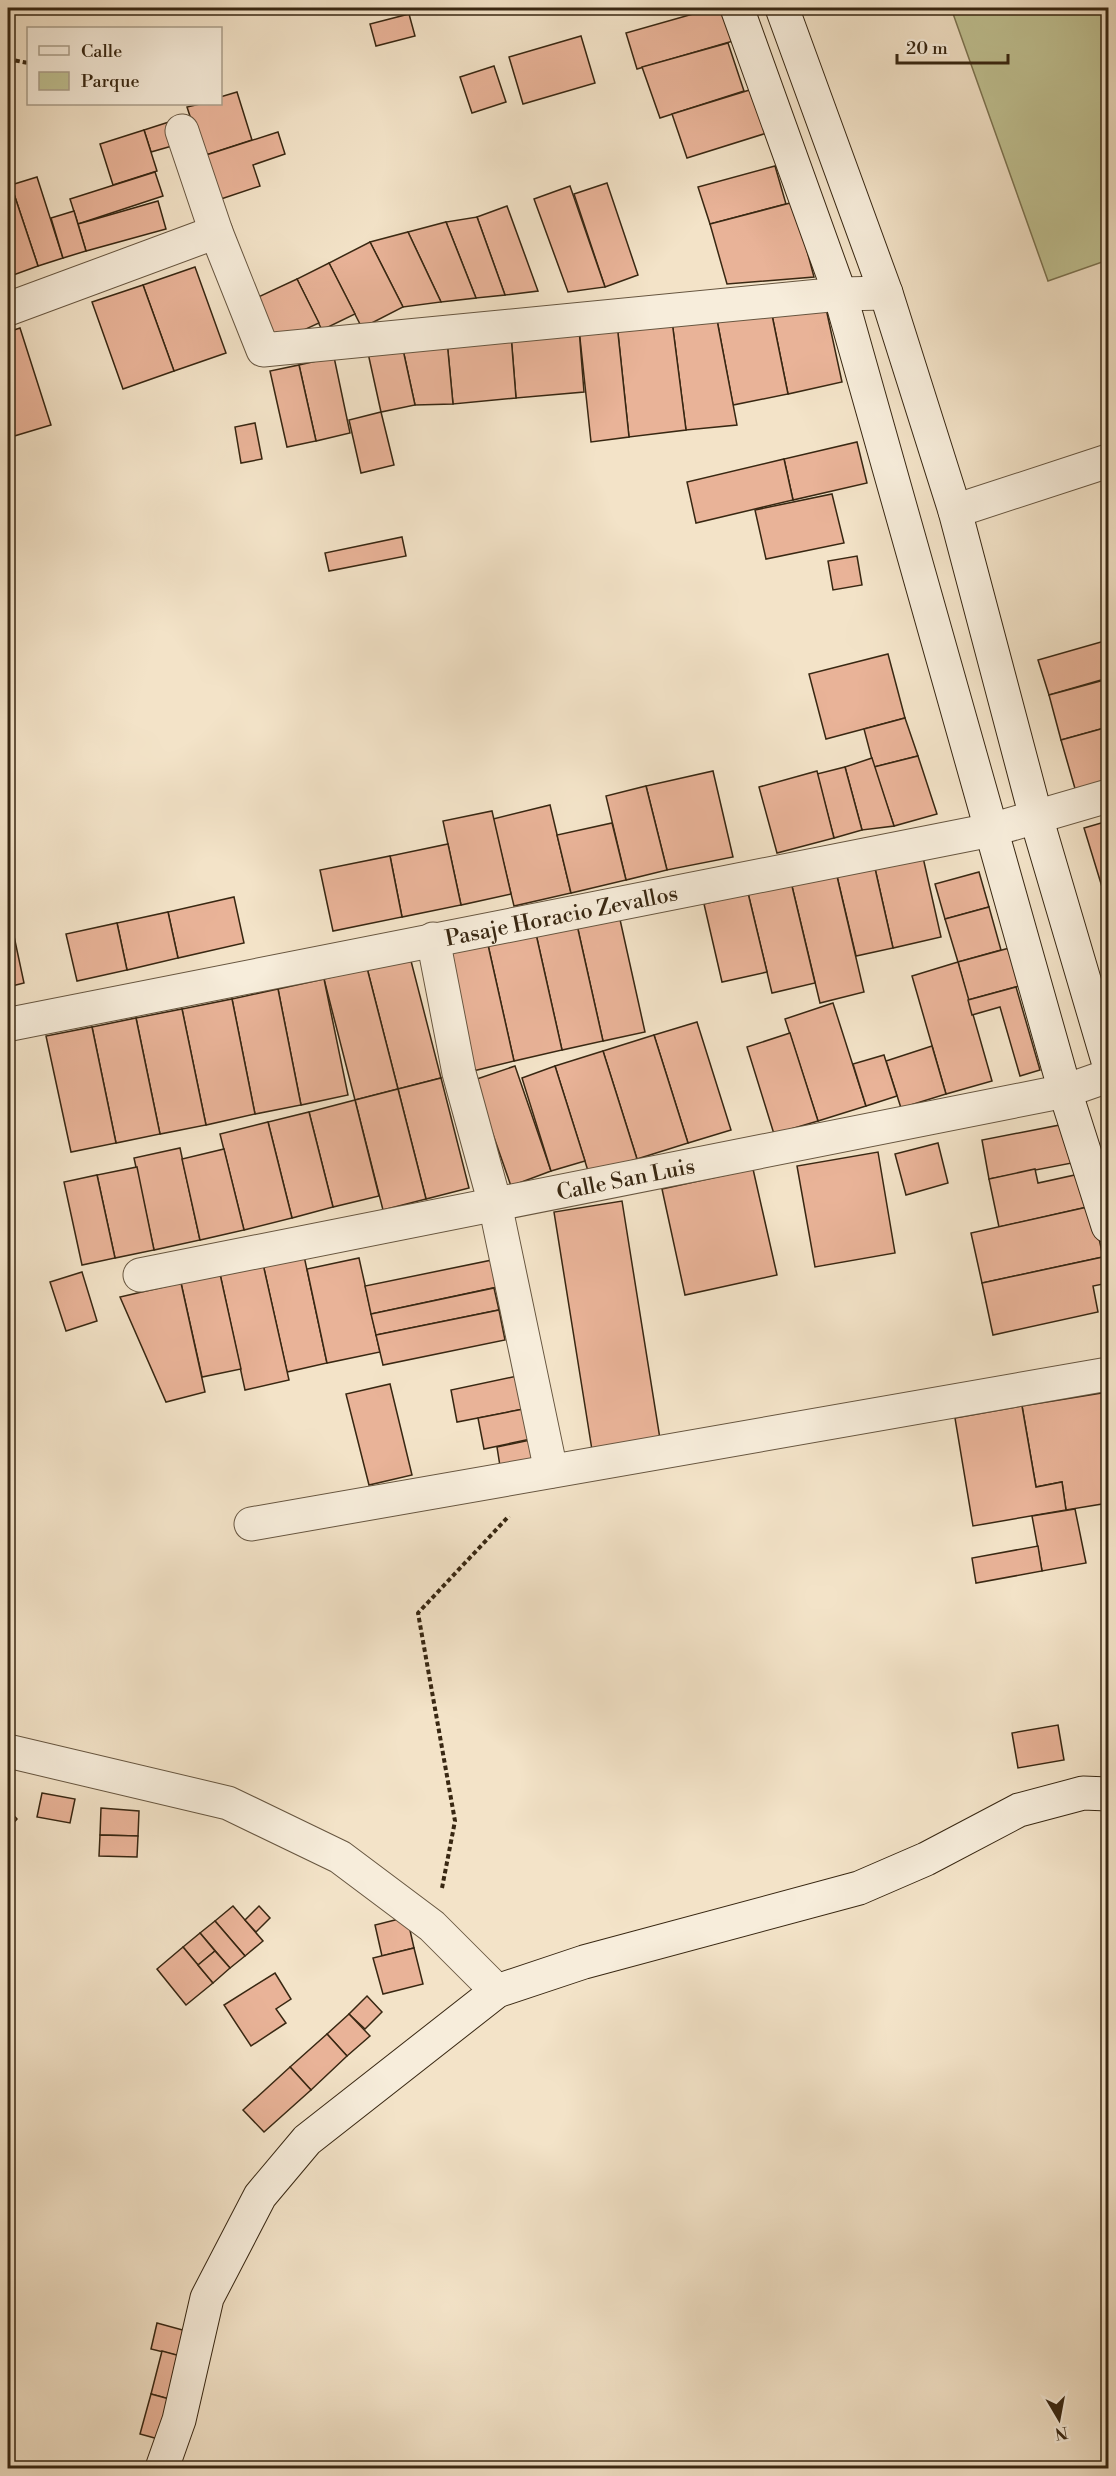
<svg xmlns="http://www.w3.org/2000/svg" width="1116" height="2476" viewBox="0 0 1116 2476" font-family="'Libre Bodoni',serif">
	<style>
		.green { fill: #c0c293; stroke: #7c7452; stroke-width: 1.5 }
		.building { fill: #e9b398; stroke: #382712; stroke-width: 1.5 }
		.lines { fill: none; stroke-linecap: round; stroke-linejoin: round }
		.minor-casing { stroke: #675640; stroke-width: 35 }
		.secondary-casing { stroke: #382712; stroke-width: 35 }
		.path { stroke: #382712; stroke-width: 4; stroke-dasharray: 4.5 3; stroke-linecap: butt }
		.minor { stroke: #f7eddb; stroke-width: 33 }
		.secondary { stroke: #f7eddb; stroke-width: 33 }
		.labels { text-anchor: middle; stroke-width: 4.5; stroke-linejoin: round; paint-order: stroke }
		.street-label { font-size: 22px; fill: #382712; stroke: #f7eddb }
	</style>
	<rect width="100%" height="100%" fill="#f3e3c8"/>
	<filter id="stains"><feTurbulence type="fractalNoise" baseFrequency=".00333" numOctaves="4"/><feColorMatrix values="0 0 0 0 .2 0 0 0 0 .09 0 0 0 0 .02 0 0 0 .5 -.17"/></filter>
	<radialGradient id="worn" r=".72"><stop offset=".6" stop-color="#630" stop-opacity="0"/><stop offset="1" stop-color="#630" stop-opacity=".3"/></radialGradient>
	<path class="green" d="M951,8H1108V260L1048,281Z"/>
	<g class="building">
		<path d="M714,8H724L733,41L637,69L626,33Z"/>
		<path d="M409,14L415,36L376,46L370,24Z"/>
		<path d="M581,36L595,83L523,104L509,57Z"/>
		<path d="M728,43L744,91L660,118L642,67Z"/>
		<path d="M494,66L506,102L472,113L460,77Z"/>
		<path d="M756,88L770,132L687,158L672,114Z"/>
		<path d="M237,92L252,140L203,156L187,107L200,104H220V97Z"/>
		<path d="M172,121L179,144L151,152L144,130Z"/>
		<path d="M144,130L157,171L113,185L100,144Z"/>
		<path d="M278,132L285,154L253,165L260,186L218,200L203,156Z"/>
		<path d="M775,166L786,204L710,224L698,187Z"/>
		<path d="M155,172L163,196L78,224L70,199Z"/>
		<path d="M37,177L63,258L38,266L11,185Z"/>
		<path d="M607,183L638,275L605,287L574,194Z"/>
		<path d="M11,185L38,266L8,277V186Z"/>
		<path d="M570,186L605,287L568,292L534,199Z"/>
		<path d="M158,201L166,229L86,251L78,224Z"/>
		<path d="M794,202L814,277L727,284L710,224Z"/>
		<path d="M507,206L538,291L505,295L477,217Z"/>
		<path d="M74,211L86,251L63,258L51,218Z"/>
		<path d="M477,217L505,295L476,298L446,222Z"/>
		<path d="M446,222L476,298L441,302L408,232Z"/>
		<path d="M408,232L441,302L403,307L370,242Z"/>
		<path d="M370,242L403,307L362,328L329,263Z"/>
		<path d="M329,263L355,314L322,330L297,279Z"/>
		<path d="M195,267L226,353L174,371L143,285Z"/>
		<path d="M297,279L319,323L276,343L256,298Z"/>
		<path d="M143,285L174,371L123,389L92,302Z"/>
		<path d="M825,304L842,382L788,394L772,315Z"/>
		<path d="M772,315L788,394L733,405L717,320Z"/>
		<path d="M717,320L737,425L686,430L672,321Z"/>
		<path d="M672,321L686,430L629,437L617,324Z"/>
		<path d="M617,324L629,437L591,442L579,329Z"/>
		<path d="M20,328L51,425L11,437L8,428V332Z"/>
		<path d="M579,329L584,392L516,398L511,335Z"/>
		<path d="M511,335L516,398L453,404L447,341Z"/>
		<path d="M447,341L453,404L415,405L402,345Z"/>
		<path d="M402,345L415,405L381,412L368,353Z"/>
		<path d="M334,357L350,433L316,441L299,365Z"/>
		<path d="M299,365L316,441L287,447L270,371Z"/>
		<path d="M381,412L394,465L361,473L349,420Z"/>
		<path d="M255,423L262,459L241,463L235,427Z"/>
		<path d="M857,442L867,483L793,500L784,459Z"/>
		<path d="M784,459L793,500L696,523L687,482Z"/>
		<path d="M832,494L844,543L766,559L755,510Z"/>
		<path d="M402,537L406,556L329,571L325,553Z"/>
		<path d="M857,556L862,585L833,590L828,561Z"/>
		<path d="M1108,640V678L1049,695L1038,660Z"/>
		<path d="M888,654L905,718L826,739L809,674Z"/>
		<path d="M1108,679V727L1061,740L1049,695Z"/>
		<path d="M905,718L918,756L874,767L864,729Z"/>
		<path d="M1108,727V783L1076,792L1061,740Z"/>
		<path d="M918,756L937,814L894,826L874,767Z"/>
		<path d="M872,758L894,826L862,830L845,767Z"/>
		<path d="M845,767L862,830L834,838L817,774Z"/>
		<path d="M713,771L733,857L667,870L646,786Z"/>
		<path d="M817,771L834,838L777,853L759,787Z"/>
		<path d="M646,786L667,870L626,880L606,796Z"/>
		<path d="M550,805L571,893L514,906L493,819Z"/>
		<path d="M492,811L511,894L461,905L443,821Z"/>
		<path d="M1108,821V900H1106L1084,828Z"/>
		<path d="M612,823L626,880L571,893L557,835Z"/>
		<path d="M448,844L461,905L402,917L390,856Z"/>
		<path d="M922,853L941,937L893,948L874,864Z"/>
		<path d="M390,856L402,917L333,931L320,870Z"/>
		<path d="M874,864L893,948L856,956L836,872Z"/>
		<path d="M836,872L864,992L820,1003L791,882Z"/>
		<path d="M979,872L989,907L945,919L935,884Z"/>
		<path d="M791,882L815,983L772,993L748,893Z"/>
		<path d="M748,893L767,972L722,982L704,904Z"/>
		<path d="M234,897L244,943L178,958L168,912Z"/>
		<path d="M989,907L1001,950L958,962L945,919Z"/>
		<path d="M8,908L24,983L8,987Z"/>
		<path d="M168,912L178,958L127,970L117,923Z"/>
		<path d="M619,915L645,1032L603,1041L577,925Z"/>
		<path d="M117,923L127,970L77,981L66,934Z"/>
		<path d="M577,925L603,1041L562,1050L536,934Z"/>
		<path d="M536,934L562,1050L514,1061L488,945Z"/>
		<path d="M488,945L514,1061L473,1071L447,954Z"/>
		<path d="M1013,947L1023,985L968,1000L958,962Z"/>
		<path d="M410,957L441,1078L398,1089L367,968Z"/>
		<path d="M958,962L992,1081L946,1094L912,976Z"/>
		<path d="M367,968L398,1089L355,1100L324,979Z"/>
		<path d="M324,979L348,1095L301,1105L278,989Z"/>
		<path d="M1016,987L1040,1070L1020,1076L1000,1007L972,1015L968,1000Z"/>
		<path d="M278,989L301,1105L255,1114L232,999Z"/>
		<path d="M232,999L255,1114L206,1125L182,1009Z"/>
		<path d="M833,1003L866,1106L818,1121L785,1019Z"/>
		<path d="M182,1009L206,1125L160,1134L136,1018Z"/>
		<path d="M136,1018L160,1134L116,1143L92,1027Z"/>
		<path d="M697,1022L731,1130L688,1143L654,1035Z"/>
		<path d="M92,1027L116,1143L71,1152L46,1036Z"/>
		<path d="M790,1033L818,1121L774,1134L747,1047Z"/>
		<path d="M654,1035L688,1143L637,1159L603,1051Z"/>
		<path d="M932,1046L946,1094L901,1108L886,1061Z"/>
		<path d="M603,1051L637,1159L589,1174L555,1066Z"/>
		<path d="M884,1055L897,1096L866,1106L853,1064Z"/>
		<path d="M515,1066L551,1171L511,1186L474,1080Z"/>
		<path d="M555,1066L585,1161L551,1171L522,1078Z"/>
		<path d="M441,1078L469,1188L426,1199L398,1089Z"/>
		<path d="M398,1089L426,1199L383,1210L355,1100Z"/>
		<path d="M355,1100L379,1196L333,1207L309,1112Z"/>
		<path d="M309,1112L333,1207L292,1218L268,1122Z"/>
		<path d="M268,1122L292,1218L244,1230L220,1134Z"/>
		<path d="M1065,1124L1072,1163L989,1179L982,1140Z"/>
		<path d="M938,1143L948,1183L906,1195L895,1154Z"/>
		<path d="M180,1148L200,1240L154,1250L134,1158Z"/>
		<path d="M224,1149L244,1230L200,1240L182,1159Z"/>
		<path d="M878,1152L895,1253L815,1267L797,1166Z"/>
		<path d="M137,1167L154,1250L115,1258L97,1175Z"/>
		<path d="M753,1169L777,1275L685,1295L662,1189Z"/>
		<path d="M1035,1169L1038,1183L1084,1173L1092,1206L999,1227L989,1179Z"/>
		<path d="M97,1175L115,1258L82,1265L64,1182Z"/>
		<path d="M622,1201L660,1439L592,1450L554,1212Z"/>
		<path d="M1092,1206L1103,1257L982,1283L971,1233Z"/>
		<path d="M304,1256L327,1363L287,1372L263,1264Z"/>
		<path d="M1103,1257L1108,1283L1093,1286L1098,1312L993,1335L982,1283Z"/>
		<path d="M359,1258L380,1352L327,1363L307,1269Z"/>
		<path d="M497,1259L502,1286L371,1314L365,1286Z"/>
		<path d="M263,1264L289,1380L245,1390L220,1274Z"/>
		<path d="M82,1272L97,1321L66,1331L50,1282Z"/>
		<path d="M220,1274L241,1369L202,1377L181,1283Z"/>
		<path d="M181,1283L205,1392L166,1402L120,1297Z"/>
		<path d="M494,1288L499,1310L376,1335L371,1314Z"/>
		<path d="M499,1310L505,1340L383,1365L376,1335Z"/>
		<path d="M527,1374L534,1407L457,1422L451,1390Z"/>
		<path d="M390,1384L412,1475L369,1485L346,1394Z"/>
		<path d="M1108,1392V1503L1066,1510L1062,1482L1036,1487L1022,1406Z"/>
		<path d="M1022,1406L1036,1487L1062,1482L1066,1510L973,1526L955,1418Z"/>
		<path d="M534,1407L540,1437L484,1449L478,1418Z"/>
		<path d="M535,1439L538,1458L500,1466L497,1447Z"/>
		<path d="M1075,1509L1086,1563L1042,1571L1032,1516Z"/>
		<path d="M1038,1546L1042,1571L976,1583L972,1558Z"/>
		<path d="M1058,1725L1064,1760L1018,1768L1012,1733Z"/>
		<path d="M42,1793L75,1799L70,1823L37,1817Z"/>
		<path d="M101,1808L139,1811L138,1836L100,1835Z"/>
		<path d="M8,1809L17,1819L8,1829Z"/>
		<path d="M100,1835L138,1836L137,1857L99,1856Z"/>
		<path d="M233,1906L263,1941L245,1956L215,1921Z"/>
		<path d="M259,1906L270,1918L256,1932L245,1920Z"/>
		<path d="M407,1917L414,1948L382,1956L375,1925Z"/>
		<path d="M215,1921L245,1956L230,1968L200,1933Z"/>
		<path d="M200,1933L215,1951L198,1965L183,1947Z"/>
		<path d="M183,1947L213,1983L186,2005L157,1969Z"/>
		<path d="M414,1948L423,1984L383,1994L373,1958Z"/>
		<path d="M215,1951L230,1968L213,1983L198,1965Z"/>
		<path d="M275,1973L291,1999L276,2009L286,2023L251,2046L224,2005Z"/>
		<path d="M367,1996L382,2012L365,2029L349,2014Z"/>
		<path d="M349,2014L370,2036L347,2056L327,2034Z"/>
		<path d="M327,2034L347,2056L311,2090L290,2067Z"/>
		<path d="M290,2067L311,2090L264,2132L243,2110Z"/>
		<path d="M157,2323L190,2332L184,2357L151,2349Z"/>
		<path d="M162,2351L184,2357L173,2400L151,2394Z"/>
		<path d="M151,2394L173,2400L162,2440L140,2434Z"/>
	</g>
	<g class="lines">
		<defs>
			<g id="minor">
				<path d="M182,131L216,232L263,350L840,294L886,293"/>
				<path d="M8,309L216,232"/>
				<path d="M955,511L1108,461"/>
				<path d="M433,939L459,1073L495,1204L551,1471"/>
				<path id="s1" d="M11,1024L991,830L1108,796"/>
				<path id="s2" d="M140,1275L1065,1091L1108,1076"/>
				<path d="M251,1524L1108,1374"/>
				<path d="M8,1751L228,1803L340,1857L432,1926L497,1991"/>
			</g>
			<g id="secondary">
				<path d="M737,8L840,294L1065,1091L1108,1226"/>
				<path d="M782,8L886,293L955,511L1036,817L1108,1061"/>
				<path d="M162,2468L179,2420L207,2298L260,2196L307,2140L497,1991L584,1962L859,1888L926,1859L1019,1810L1083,1793L1108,1794"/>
			</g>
		</defs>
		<use href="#minor" class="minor-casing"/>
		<use href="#secondary" class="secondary-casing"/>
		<g class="path">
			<path d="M8,59L28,63"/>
			<path d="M442,1888L455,1821L418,1613L509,1516"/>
		</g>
		<use href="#minor" class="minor"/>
		<use href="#secondary" class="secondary"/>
	</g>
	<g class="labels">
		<g class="street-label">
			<text dy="8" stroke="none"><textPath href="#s1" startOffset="561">Pasaje Horacio Zevallos</textPath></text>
			<text dy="8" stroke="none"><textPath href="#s2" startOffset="495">Calle San Luis</textPath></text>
		</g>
	</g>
	<rect width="1116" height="2476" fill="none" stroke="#f3e3c8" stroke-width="30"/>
	<rect x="9" y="9" width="1098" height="2458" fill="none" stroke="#382712" stroke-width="3"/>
	<rect x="15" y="15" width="1086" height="2446" fill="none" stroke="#382712" stroke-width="1.5"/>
	<rect x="27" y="27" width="195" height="78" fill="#f7eddb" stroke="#ab9e8b" stroke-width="1.5"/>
	<rect x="39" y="46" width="30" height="9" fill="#f7eddb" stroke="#ab9e8b" stroke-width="1.5"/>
	<text x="81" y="57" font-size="18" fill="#382712">Calle</text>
	<rect x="39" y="72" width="30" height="18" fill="#c0c293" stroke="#ab9e8b" stroke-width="1.5"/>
	<text x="81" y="87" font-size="18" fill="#382712">Parque</text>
	<g transform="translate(1059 2419) rotate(170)" stroke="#f7eddb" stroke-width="4.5" paint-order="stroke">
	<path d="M0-4.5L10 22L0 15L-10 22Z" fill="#382712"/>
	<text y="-9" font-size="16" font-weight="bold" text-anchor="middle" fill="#382712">N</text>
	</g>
	<path d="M897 54v9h111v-9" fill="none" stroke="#382712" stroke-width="3"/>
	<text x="906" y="54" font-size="18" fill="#382712" stroke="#f7eddb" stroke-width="4.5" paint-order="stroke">20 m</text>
	<rect width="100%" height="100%" filter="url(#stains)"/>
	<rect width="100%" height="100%" fill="url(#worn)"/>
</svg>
